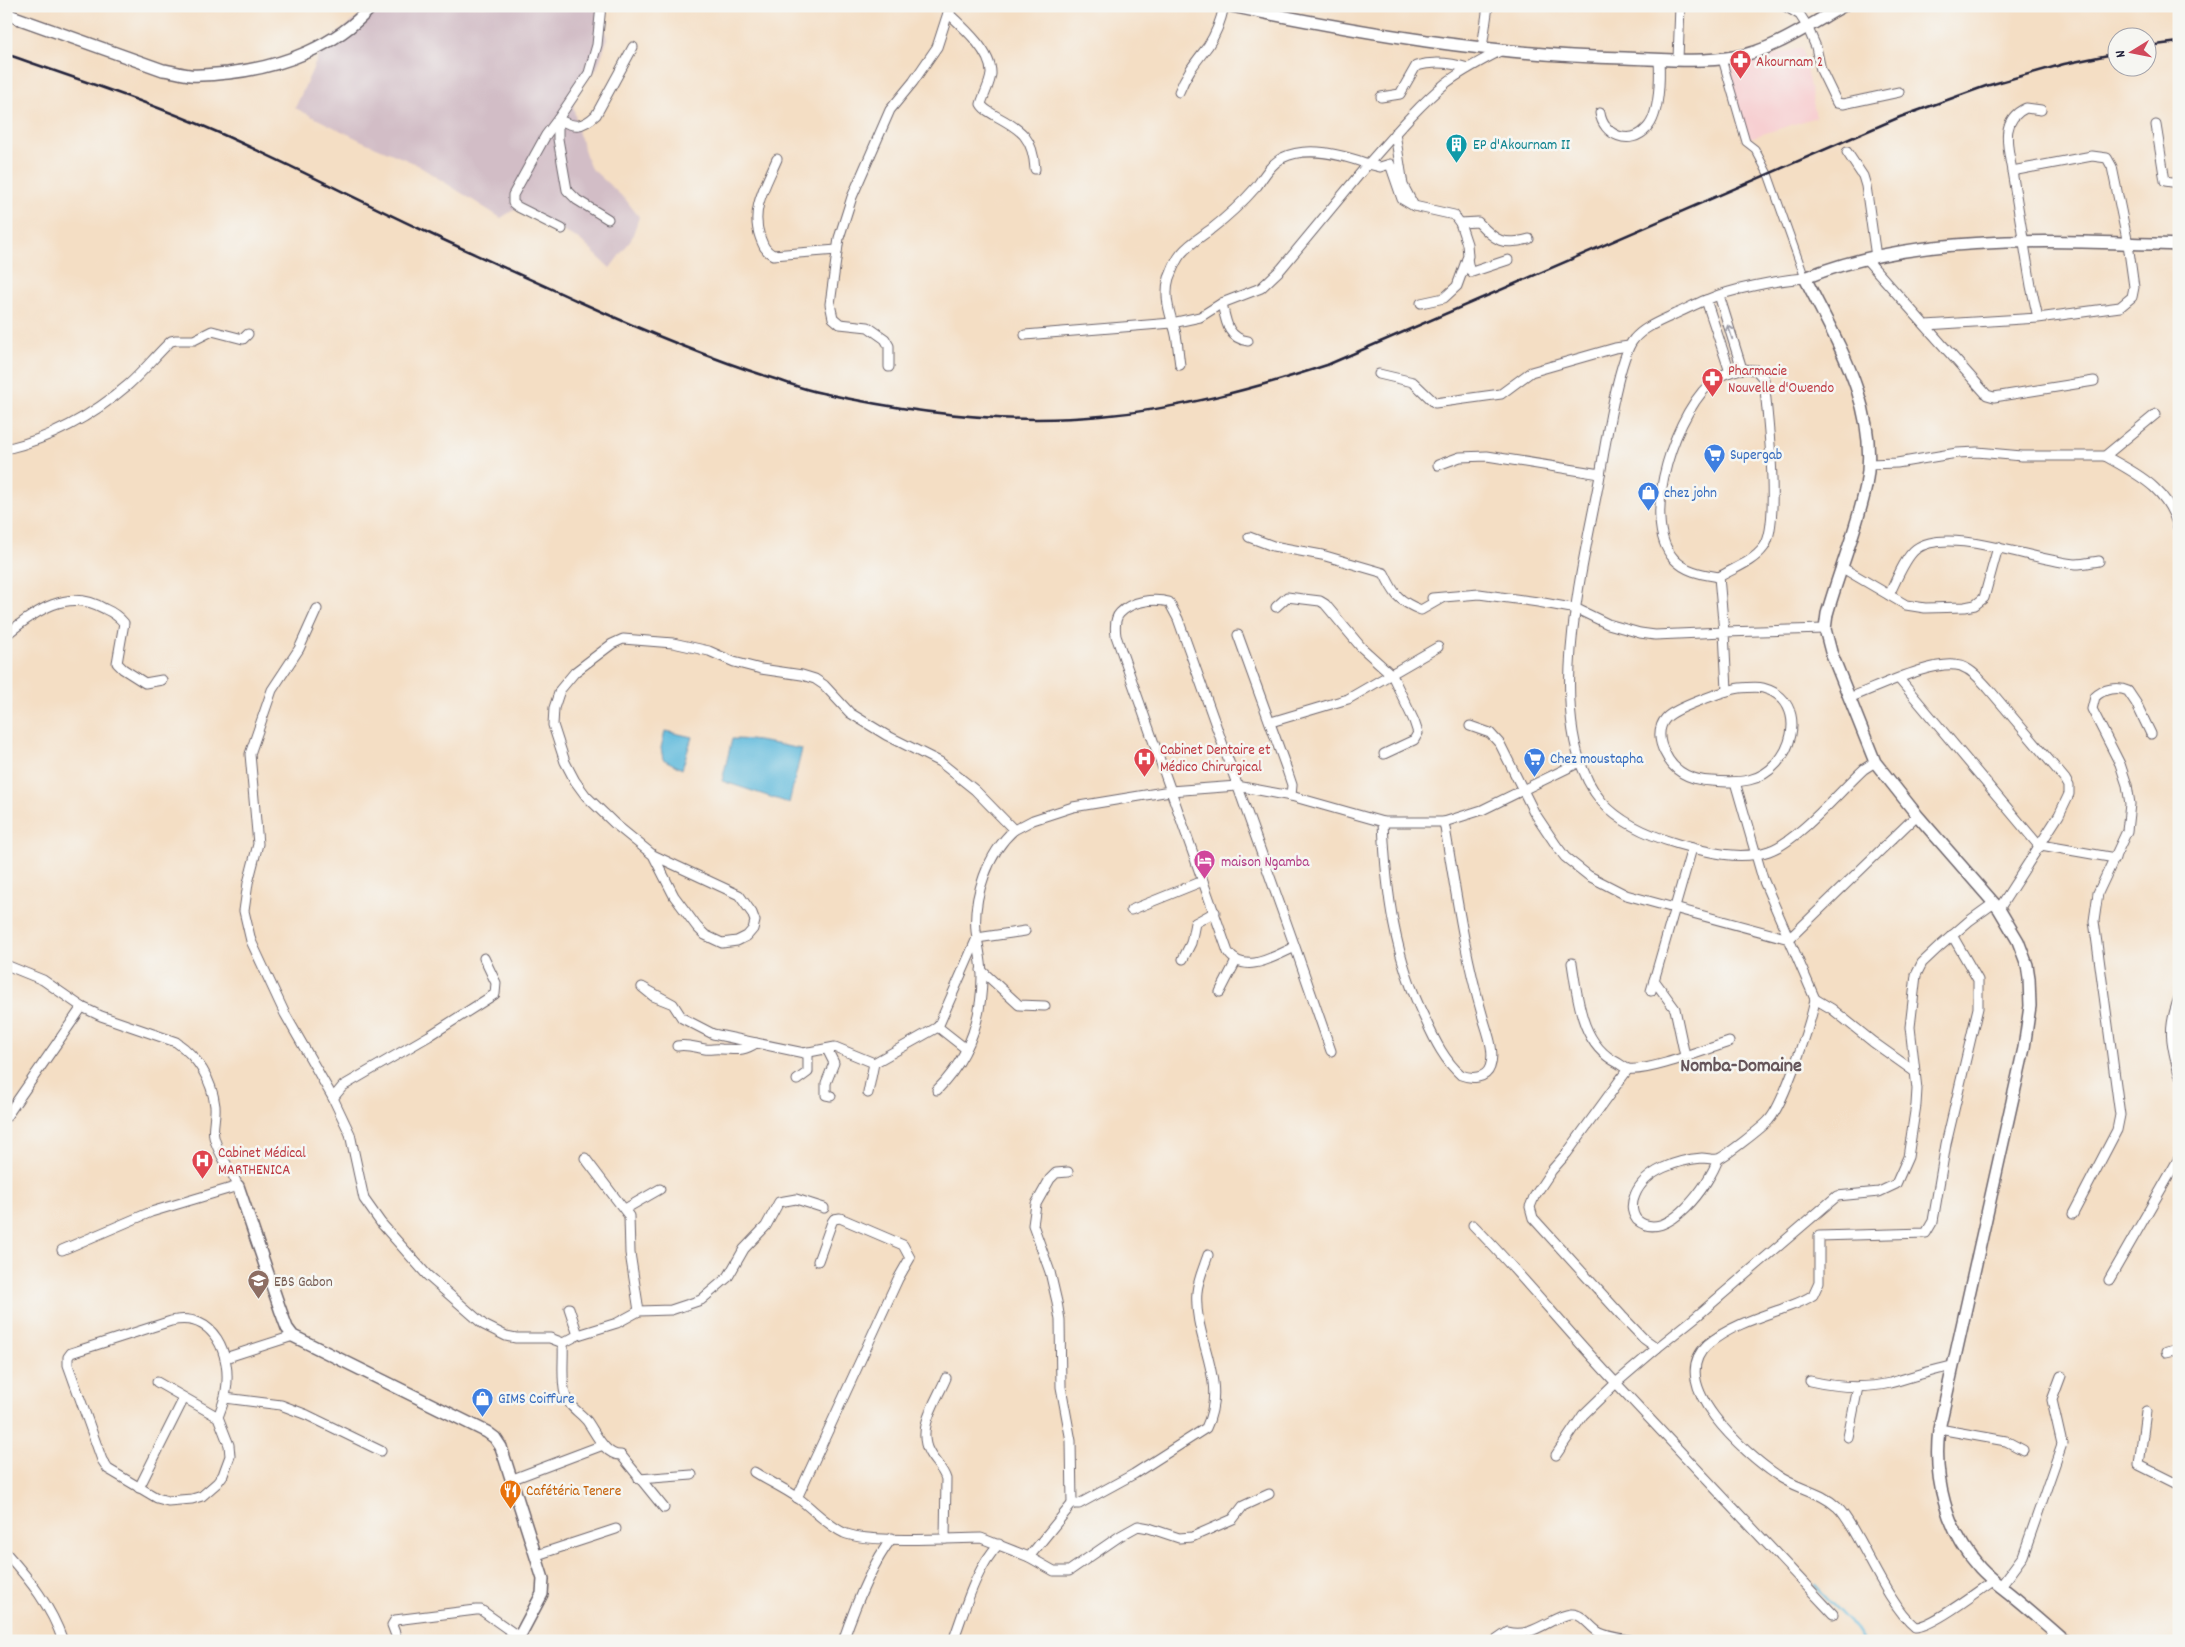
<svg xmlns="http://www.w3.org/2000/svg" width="2185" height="1647" viewBox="0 0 2185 1647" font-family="Dekko,sans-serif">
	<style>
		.built { fill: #f7cfd1 }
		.industrial { fill: #d2bdc6 }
		.water { fill: #5ebadc; stroke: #406e8c }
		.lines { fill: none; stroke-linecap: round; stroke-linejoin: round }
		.stream { stroke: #5ebadc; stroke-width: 2.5 }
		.pedestrian-casing { stroke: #6c646b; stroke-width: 9 }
		.minor-casing { stroke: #6c646b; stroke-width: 11 }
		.tertiary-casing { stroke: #6c646b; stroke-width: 14 }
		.pedestrian { stroke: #fff; stroke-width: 7 }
		.minor { stroke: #fff; stroke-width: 9 }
		.tertiary { stroke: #fff; stroke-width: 11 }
		.rail { stroke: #22223b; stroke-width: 2.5 }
		.oneway { stroke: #9c9ca7 }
		.labels { text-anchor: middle; stroke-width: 5; stroke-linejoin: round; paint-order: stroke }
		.health-label { font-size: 15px; fill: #be3a42; stroke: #f6f6f2; text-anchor: start }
		.culture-label { font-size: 15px; fill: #0d838f; stroke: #f6f6f2; text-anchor: start }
		.shop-label { font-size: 15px; fill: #366cbe; stroke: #f6f6f2; text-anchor: start }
		.hotel-label { font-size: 15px; fill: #b23c85; stroke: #f6f6f2; text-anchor: start }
		.education-label { font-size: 15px; fill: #785e54; stroke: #f6f6f2; text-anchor: start }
		.food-label { font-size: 15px; fill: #c56008; stroke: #f6f6f2; text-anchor: start }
		.district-label { font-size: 20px; font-weight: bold; fill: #66565b; stroke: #f6f6f2 }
	</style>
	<rect width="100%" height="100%" fill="#f6f6f2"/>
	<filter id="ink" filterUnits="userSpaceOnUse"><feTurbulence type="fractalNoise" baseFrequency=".02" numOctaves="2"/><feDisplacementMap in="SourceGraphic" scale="10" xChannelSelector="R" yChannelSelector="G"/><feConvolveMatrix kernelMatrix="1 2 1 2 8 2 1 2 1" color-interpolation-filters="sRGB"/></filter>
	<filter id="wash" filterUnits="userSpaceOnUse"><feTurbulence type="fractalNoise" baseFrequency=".0096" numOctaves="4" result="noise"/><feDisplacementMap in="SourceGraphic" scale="20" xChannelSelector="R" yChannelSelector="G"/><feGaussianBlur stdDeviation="1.12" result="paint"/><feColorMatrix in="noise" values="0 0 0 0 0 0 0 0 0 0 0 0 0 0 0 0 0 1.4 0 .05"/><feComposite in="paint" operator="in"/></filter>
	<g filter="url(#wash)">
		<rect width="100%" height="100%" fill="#f4dec4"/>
		<path class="built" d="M1802,48L1816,117L1747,139L1727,66Z"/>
		<path class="industrial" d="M373,6H599L607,40L597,68L571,95L579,134L590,167L626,200L639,217L631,240L610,268L579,239L515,209L501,218L414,163L362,141L295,108L324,44Z"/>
		<g class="water">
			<path d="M665,731L692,737L682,769L663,759L661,748Z"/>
			<path d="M732,739C756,739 778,745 802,749L789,803L722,781Z"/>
		</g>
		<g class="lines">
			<path class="stream" d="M1815,1586L1850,1623L1862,1641"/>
		</g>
	</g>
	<g filter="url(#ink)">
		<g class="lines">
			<defs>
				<path id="pedestrian" d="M1722,59L1746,142L1755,149L1768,174L1805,278"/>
				<g id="minor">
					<path d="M601,6L597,45L589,73L558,119V139L567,190L577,200L608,219"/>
					<path d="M1785,6L1800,15L1807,26L1816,47L1821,70L1837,103L1843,104L1899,92"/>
					<path d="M948,13C962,26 992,52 991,74C990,84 984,94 981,104C984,110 990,112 996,116C1022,130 1033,138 1035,169"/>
					<path d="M1482,48L1488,6"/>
					<path d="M1678,59L1680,6"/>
					<path d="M1179,92C1187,72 1195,63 1208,46C1216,34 1221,20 1224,6"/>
					<path d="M1381,97L1400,94L1416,66C1433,61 1452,63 1468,68"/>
					<path d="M1600,113C1603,135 1630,147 1647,128C1660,114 1660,77 1659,59"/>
					<path d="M2156,125L2165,181L2179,183"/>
					<path d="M1395,133L1403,185L1414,206"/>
					<path d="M1847,152L1863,176L1866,186L1876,257"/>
					<path d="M777,159C766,185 750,209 760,237C763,245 765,251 773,255L837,250"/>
					<path d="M2012,171C2008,147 1999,120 2026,108L2041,110"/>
					<path d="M1460,223L1478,222C1496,241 1502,246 1529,239"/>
					<path d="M562,229L518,207L513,203V195L546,135L558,119C574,128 582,128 596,115L633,47"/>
					<path d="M1467,259L1469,269L1472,272L1508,260"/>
					<path d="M1866,259L1987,395L1994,397L2094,381"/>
					<path d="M1805,278C1778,280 1731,289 1706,300C1695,304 1685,310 1675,314C1661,321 1644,327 1634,339C1618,357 1604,453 1599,481C1583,567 1540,729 1602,802C1621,824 1651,836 1678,844C1706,852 1741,861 1769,851C1798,841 1840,791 1864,769L1875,762"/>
					<path d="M1719,295L1742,369"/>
					<path d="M1706,300L1730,372"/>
					<path d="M1222,303C1226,321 1227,338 1248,341"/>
					<path d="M1926,325L2038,318L2120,307L2132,297L2134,287L2128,244L2112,167L2107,158L2092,156L2012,171L2031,286L2038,318"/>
					<path d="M1025,335L1172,323L1200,317L1222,303L1261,288L1281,269L1368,164L1380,167L1390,164L1402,199L1414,206L1454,215L1460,223L1467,244L1468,256L1457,286L1444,298L1421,303"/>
					<path d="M1180,365C1178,353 1178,338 1174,327C1169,312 1164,295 1169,278C1172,271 1175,261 1181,254C1189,244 1199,238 1210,230C1227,217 1243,202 1257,186C1264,176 1271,164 1282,158C1308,145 1343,155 1368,164C1392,137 1418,106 1446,83C1463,70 1481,61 1500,51"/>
					<path d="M889,367V346L885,339L868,327L840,324L833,318L830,304L839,238L852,197L890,110L913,82L937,47L948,13L954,6"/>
					<path d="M1742,369L1756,370L1764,379C1767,413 1781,524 1764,547C1753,562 1734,568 1719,577C1702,574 1686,572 1674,559C1638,520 1677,405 1717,378C1724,373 1734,371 1742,369Z"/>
					<path d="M1379,374L1413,382L1435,403L1501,394L1531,372L1615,348L1629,346"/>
					<path d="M6,449C52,438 93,415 128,385C143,372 156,355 171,341L176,340H194L212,331L243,339L248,334"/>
					<path d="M2105,456C2139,475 2171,490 2179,532"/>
					<path d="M1868,464L1897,463L1957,453L1977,452L2022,456H2105L2156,414"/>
					<path d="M1438,465L1460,457L1487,456L1600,474"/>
					<path d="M1249,537L1273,546L1322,555L1384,573C1394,594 1398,601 1421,610L1442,598"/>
					<path d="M1841,567L1906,605L1925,608L1965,607L1975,605L1984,598L1998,547"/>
					<path d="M1889,595C1895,583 1905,557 1916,549C1948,525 2038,562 2076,564C2083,564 2092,562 2099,561"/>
					<path d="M1432,598L1479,594L1538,602L1577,609L1608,624L1640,633L1655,635L1724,632L1719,577"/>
					<path d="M1276,607L1287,597L1320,601L1325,604L1361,647L1392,675L1414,721L1418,733L1414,740L1384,754"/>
					<path d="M317,609L299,649L272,690L250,754L258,844L248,883L244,911L251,941L285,1014L333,1098L350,1134L364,1199L381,1223L427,1275L484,1325L506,1336L516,1338H550L563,1343C564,1360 561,1378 565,1394C569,1408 579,1411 587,1421C595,1432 605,1456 621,1455L664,1508"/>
					<path d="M6,635C35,611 68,587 105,609C112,612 119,617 124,623L117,663L123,669L145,683L162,680"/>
					<path d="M1238,635L1287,770L1292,785L1291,796"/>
					<path d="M1899,679L2040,847"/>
					<path d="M1740,688C1747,688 1756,686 1763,688C1812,701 1793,770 1749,780C1736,783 1724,782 1711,781C1691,780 1674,773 1665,753C1659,742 1657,728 1666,718C1675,708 1726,690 1740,688Z"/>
					<path d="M1727,690L1724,632L1825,629"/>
					<path d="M1849,698C1876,688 1935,658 1961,666C1972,670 1980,679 1988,688L2065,779L2069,786V794L2059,815L1999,909"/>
					<path d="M1271,722L1348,699L1438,647"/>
					<path d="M1470,726L1490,733L1500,744L1534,812L1556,845L1565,857L1589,876L1626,895L1789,939L1917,815"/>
					<path d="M1383,822C1386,893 1394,957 1426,1021C1435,1041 1445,1061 1461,1075C1471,1079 1486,1079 1490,1067C1496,1051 1486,1029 1482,1014C1464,952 1455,886 1444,822"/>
					<path d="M2041,845L2115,858"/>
					<path d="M653,855L674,896L697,927L705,935L722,943L737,941L747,936L753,929L755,921L752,913L739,895L653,855L615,824L586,796L575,781L565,762L553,725L554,708L560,690L575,672L612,644L623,639L673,643L709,651L734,662L761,669L802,675L815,679L824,685L850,713L886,735L940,762L975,790L1014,830L1033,820L1073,807L1170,791L1237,786L1291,796L1383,822H1444L1482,810L1580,762"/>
					<path d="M1131,910L1203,881"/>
					<path d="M1952,935L1978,980V1008L1946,1144L1933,1221L1926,1233L1819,1236V1282L1813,1295C1803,1302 1792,1305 1782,1309C1756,1318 1728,1327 1707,1345C1665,1384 1746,1454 1777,1475C1796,1489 1820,1491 1837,1507C1846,1515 1852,1528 1858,1538C1872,1563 1894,1610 1915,1627C1931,1628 1978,1591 1993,1581"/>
					<path d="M1295,947L1178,619L1169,602C1153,598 1132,601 1120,613C1114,619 1115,629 1116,636L1228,952C1244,976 1275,956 1295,947L1331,1051"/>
					<path d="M1183,959L1191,943L1195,923L1215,912"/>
					<path d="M1572,963C1578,1000 1581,1045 1618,1063C1621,1065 1625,1068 1628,1069C1649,1072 1707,1049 1729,1042"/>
					<path d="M6,965L43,980L82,1007L101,1016L176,1042C198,1057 212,1080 215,1106C216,1117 212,1127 214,1137C218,1155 232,1170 238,1186L151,1212L62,1250"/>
					<path d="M981,970L1019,1005L1045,1006"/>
					<path d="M1654,980L1675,1009L1685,1056"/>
					<path d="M1651,991L1692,848"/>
					<path d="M1220,992L1236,961"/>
					<path d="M2179,998C2167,1030 2171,1042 2179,1074"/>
					<path d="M1815,999L1832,1009L1873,1042L1915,1072"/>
					<path d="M673,1004L642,987L653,996L673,1004L682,1018L713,1034L804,1053L835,1047L874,1063"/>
					<path d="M938,1027L966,1049"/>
					<path d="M677,1046C687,1044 694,1047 705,1049C710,1050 716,1048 721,1049C735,1049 743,1052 756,1043"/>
					<path d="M827,1049L834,1063L826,1083V1095L831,1096"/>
					<path d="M1628,1069L1567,1153L1552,1170L1534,1197L1530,1207L1533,1218L1622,1316L1643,1338L1657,1348L1697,1316L1837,1196L1879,1192L1896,1184L1908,1157L1916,1105L1917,1089L1910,1027L1916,975L1922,963L1939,947L1969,921L1994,903"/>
					<path d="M797,1080L808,1072V1052"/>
					<path d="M937,1090C968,1059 982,1020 982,976C982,961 978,946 976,931C973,896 988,853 1014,830"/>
					<path d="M868,1093L874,1063L938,1027L977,938L1025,931"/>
					<path d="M333,1098L343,1086L429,1036L495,994L496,983L484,958"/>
					<path d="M6,1117L82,1007"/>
					<path d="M585,1158L629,1216L630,1253L639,1311"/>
					<path d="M1718,1159C1710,1183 1667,1245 1637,1220C1631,1212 1631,1204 1635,1195C1645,1170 1678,1160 1702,1158C1707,1158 1713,1160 1718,1159C1726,1156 1763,1127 1769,1120C1783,1105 1812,1020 1815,999L1763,879L1735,782"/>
					<path d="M1068,1172L1056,1173L1050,1179L1036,1204L1033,1225L1050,1272L1057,1302L1060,1320L1061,1387L1071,1441L1072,1504H1079L1134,1474L1206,1428C1229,1380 1193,1340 1197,1292C1198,1280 1204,1267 1208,1255"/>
					<path d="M625,1209L660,1189"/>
					<path d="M2073,1214L2117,1130L2120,1115L2094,921L2098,893L2127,831L2130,804L2127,785L2120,764L2092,709L2095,697C2103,689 2117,686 2128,691L2136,703L2151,734"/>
					<path d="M1473,1225C1523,1276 1567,1331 1616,1383L1657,1348"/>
					<path d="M2109,1280L2179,1158"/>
					<path d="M569,1308L578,1335"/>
					<path d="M563,1343L578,1335L617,1323L639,1311L671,1310L701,1300L728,1277L744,1249L766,1226L779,1202L796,1199L824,1208"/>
					<path d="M2166,1352L2179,1349"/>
					<path d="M225,1358L293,1336"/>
					<path d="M946,1378C937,1400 916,1428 929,1452C934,1462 943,1468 946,1479L945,1539L981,1538L1029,1557L1072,1504"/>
					<path d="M1810,1381C1836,1387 1864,1389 1890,1383C1911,1377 1932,1370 1953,1366"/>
					<path d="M157,1382L218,1417L229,1445L230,1456L223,1475L217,1483L202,1496L192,1499L168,1501L157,1498L108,1469L102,1460L68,1365V1357L71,1353L171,1321C214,1311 232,1355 226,1391C225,1400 221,1409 218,1417"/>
					<path d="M225,1398L281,1405L307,1415L381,1451"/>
					<path d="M2146,1411L2139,1465L2179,1485"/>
					<path d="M1939,1429L2006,1441L2023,1450"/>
					<path d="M1848,1437L1858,1387"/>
					<path d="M1556,1455L1583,1415L1616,1383L1833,1614"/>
					<path d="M754,1472C768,1481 784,1488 798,1498C813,1509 827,1525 844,1533C866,1542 921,1539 945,1539"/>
					<path d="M513,1479L603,1445"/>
					<path d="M639,1479L692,1475"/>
					<path d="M139,1488L184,1398"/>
					<path d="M797,1498L898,1279L910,1258L903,1245L840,1218L834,1219L832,1222L818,1261"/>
					<path d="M6,1553C30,1580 51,1606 63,1641"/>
					<path d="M537,1555L616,1529"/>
					<path d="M1029,1557L1054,1571H1069L1120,1536L1138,1526L1149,1528L1179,1538L1192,1537L1233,1519L1243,1506L1269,1494"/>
					<path d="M2000,1587L2023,1556L2062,1444L2052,1400L2061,1376"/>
					<path d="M398,1641L392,1625L395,1620L476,1610H481L519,1637"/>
					<path d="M843,1641C854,1609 871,1565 892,1538"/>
					<path d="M953,1641C965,1609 975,1569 999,1544"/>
					<path d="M1495,1641L1508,1632C1533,1639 1551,1616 1571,1614C1583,1613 1590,1628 1600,1633C1610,1638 1623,1638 1634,1641"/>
					<path d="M2047,1641L2055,1632"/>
				</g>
				<g id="tertiary">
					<path d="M1231,6C1361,33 1492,55 1625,58C1660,59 1699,63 1734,57C1773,51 1809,25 1843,6"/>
					<path d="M6,14L163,70C172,71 181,74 190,75C203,76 216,74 228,73C282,67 335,47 372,6"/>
					<path d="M238,1186L280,1309L287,1328L293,1336L487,1432L495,1438L501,1447L543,1579L542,1594L517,1641"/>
					<path d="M2065,1641C2048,1626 2032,1612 2015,1598C2003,1588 1991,1580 1980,1568C1946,1530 1933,1478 1939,1429L2024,1048L2030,1006L2029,978L2027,965L2018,941L1999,909L1917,815L1875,762L1831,652L1825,629L1827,614C1839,571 1857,529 1866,486C1880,410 1837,342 1805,278C1916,232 2060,241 2179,245"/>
				</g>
			</defs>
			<use href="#pedestrian" class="pedestrian-casing"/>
			<use href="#minor" class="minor-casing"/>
			<use href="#tertiary" class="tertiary-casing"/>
			<use href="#pedestrian" class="pedestrian"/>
			<use href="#minor" class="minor"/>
			<use href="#tertiary" class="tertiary"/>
			<g class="rail">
				<path d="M2148,46L2179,42"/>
				<path d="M6,54C77,79 149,102 217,132C285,162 352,197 420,229C473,254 526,277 580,302C644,331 708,358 775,379C791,384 806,390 822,393C912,413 1009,425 1101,416C1179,409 1253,389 1327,365L1900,117L1986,86L2064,64L2118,53"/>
			</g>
		</g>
		<defs><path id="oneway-shaft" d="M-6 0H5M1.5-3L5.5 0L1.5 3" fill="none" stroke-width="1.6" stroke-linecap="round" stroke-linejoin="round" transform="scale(1.25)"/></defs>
		<use class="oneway" href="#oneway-shaft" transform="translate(1730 332) rotate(-108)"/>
	</g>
	<defs>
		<symbol id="pharmacy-pin" viewBox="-11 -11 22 30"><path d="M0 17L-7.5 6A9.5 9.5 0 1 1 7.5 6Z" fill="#e0444e" stroke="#f6f6f2"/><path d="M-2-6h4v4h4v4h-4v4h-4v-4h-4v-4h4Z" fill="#fff"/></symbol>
		<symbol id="building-pin" viewBox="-11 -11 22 30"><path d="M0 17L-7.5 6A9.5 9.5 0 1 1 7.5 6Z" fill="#0f9aa8" stroke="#f6f6f2"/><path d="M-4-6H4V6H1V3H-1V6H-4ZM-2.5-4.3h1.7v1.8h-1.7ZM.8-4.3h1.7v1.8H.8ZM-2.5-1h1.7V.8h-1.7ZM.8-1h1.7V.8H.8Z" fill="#fff"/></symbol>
		<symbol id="supermarket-pin" viewBox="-11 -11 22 30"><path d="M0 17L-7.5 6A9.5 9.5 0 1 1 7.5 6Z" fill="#3f7fe0" stroke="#f6f6f2"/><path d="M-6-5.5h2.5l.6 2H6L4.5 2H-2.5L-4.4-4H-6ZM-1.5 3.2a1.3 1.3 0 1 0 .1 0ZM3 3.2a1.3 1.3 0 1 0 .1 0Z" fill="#fff"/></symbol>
		<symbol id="shop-pin" viewBox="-11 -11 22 30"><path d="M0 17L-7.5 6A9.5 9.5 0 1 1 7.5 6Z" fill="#3f7fe0" stroke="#f6f6f2"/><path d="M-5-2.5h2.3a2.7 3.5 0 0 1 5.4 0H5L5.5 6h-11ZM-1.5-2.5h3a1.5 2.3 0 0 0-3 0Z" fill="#fff"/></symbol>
		<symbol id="hospital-pin" viewBox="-11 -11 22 30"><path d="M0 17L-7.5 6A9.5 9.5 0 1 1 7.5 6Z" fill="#e0444e" stroke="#f6f6f2"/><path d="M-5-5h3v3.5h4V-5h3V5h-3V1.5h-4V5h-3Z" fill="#fff"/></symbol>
		<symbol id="hotel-pin" viewBox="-11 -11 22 30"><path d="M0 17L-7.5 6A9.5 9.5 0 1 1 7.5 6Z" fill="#d1479c" stroke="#f6f6f2"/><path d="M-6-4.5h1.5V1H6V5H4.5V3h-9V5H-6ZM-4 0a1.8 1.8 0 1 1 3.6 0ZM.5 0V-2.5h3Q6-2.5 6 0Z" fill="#fff"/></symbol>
		<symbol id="university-pin" viewBox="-11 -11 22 30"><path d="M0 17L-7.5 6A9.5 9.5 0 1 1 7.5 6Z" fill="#8d6e63" stroke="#f6f6f2"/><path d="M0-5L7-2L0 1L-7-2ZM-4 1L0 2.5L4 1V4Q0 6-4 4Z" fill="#fff"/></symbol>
		<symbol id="restaurant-pin" viewBox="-11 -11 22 30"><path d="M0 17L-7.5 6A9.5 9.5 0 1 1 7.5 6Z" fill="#e8710a" stroke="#f6f6f2"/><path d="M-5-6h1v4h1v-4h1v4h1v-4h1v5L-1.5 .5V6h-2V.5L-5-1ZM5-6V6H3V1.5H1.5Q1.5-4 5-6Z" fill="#fff"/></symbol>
	</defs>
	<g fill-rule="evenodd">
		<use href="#pharmacy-pin" x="1728" y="48" width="25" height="34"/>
		<use href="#building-pin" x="1444" y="132" width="25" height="34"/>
		<use href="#pharmacy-pin" x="1700" y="366" width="25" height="34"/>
		<use href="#supermarket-pin" x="1702" y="442" width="25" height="34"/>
		<use href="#shop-pin" x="1636" y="480" width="25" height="34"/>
		<use href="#hospital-pin" x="1132" y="746" width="25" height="34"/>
		<use href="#supermarket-pin" x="1522" y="746" width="25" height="34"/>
		<use href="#hotel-pin" x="1192" y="848" width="25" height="34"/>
		<use href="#hospital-pin" x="190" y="1148" width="25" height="34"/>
		<use href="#university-pin" x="246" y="1268" width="25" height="34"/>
		<use href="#shop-pin" x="470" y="1386" width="25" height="34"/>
		<use href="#restaurant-pin" x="498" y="1478" width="25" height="34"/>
	</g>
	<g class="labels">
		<g class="health-label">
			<text x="1756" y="66">Akournam 2</text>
			<text x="1728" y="375">Pharmacie<tspan x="1728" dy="17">Nouvelle d'Owendo</tspan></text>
			<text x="1160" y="754">Cabinet Dentaire et<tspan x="1160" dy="17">Médico Chirurgical</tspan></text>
			<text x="218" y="1157">Cabinet Médical<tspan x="218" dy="17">MARTHENICA</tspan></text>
		</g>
		<g class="culture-label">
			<text x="1473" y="149">EP d'Akournam II</text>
		</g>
		<g class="shop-label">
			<text x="1730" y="459">Supergab</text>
			<text x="1664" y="497">chez john</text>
			<text x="1550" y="763">Chez moustapha</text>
			<text x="498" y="1403">GIMS Coiffure</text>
		</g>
		<g class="hotel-label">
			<text x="1221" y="866">maison Ngamba</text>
		</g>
		<g class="education-label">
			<text x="274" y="1286">EBS Gabon</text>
		</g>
		<g class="food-label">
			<text x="526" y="1495">Cafétéria Tenere</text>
		</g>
		<g class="district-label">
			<text x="1741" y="1071">Nomba-Domaine</text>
		</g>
	</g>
	<rect width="2185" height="1647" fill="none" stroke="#f6f6f2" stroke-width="25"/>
	<g transform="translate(2132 52) rotate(260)"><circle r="24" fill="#f6f6f2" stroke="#a1a1a9"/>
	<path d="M0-4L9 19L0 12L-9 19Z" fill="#d1495b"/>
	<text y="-8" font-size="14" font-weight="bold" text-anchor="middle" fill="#22223b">N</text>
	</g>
</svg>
